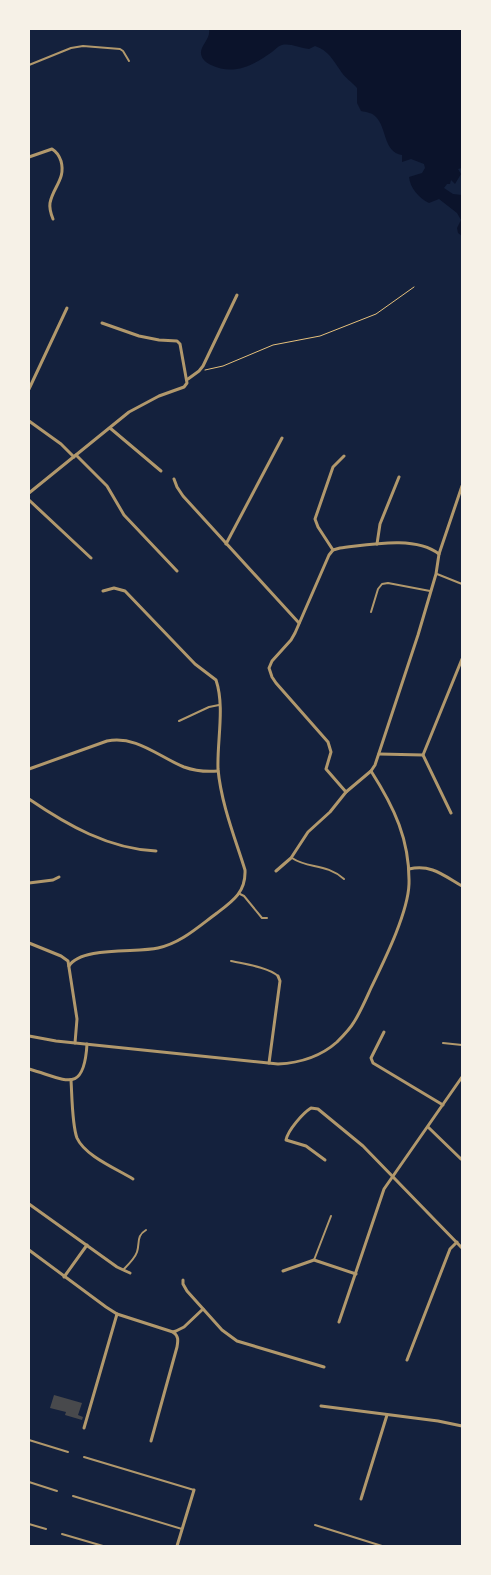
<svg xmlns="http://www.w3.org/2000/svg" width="491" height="1575" viewBox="0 0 491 1575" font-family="Barlow,sans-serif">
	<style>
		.water { fill: #0b132b }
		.building { fill: #48494c }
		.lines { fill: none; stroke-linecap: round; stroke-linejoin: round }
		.path { stroke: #e5c07b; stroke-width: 1 }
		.service { stroke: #b1986c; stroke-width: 2 }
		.minor { stroke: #b1986c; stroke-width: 3 }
	</style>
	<rect width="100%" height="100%" fill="#14213d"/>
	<path class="water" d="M209,29H462V168L458,169L461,174L455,184L451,180L450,184H447L444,188L453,194L462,195V236L458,233L457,228L461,220L457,213L439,199L429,203C419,198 410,188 409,177L422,173L425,168L424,164L411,159L402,162V155C383,152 387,128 376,117C373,113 366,112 361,111L357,103V88C352,82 344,77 340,70C332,59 329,51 315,46L309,49C300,48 290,43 282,45C278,46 276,49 272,52C254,65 234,76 211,65C207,63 202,60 201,54C200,45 211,39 209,29Z"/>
	<path class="building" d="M54,1395L82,1403L78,1415L83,1417L82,1420L65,1415L66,1412L50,1408Z"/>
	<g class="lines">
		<path class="path" d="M205,370L223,366L273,345L320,336L376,314L414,287"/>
		<g class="service">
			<path d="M29,65L71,48L83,46L120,49L123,51L129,61"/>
			<path d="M437,574L462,584"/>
			<path d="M371,612L378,589L382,584L388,583L430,591"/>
			<path d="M179,721L209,707L219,705"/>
			<path d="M292,858C308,869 326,863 344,879"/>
			<path d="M240,894L244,896L262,918H267"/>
			<path d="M231,961C244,964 268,967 278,976"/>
			<path d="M443,1043L462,1045"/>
			<path d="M314,1260L331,1216"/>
			<path d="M124,1269C128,1265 135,1258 137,1252C140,1243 136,1236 146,1230"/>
			<path d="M29,1440L68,1452"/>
			<path d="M84,1457L194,1490"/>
			<path d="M29,1482L57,1491"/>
			<path d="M73,1496L182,1529"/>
			<path d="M29,1524L46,1529"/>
			<path d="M315,1525L382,1546"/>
			<path d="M62,1534L103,1546"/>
		</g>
		<g class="minor">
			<path d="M29,157L52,149C57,152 59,155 61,161C66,179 53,187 50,203C49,209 51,214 53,219"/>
			<path d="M188,379L199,371L203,366L237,295"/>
			<path d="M29,389L67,308"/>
			<path d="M29,421L61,444L74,457"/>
			<path d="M110,428L161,471"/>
			<path d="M76,455L107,486L124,515L177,571"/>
			<path d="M174,479L177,487L183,496L299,623"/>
			<path d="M29,493L129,412L159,396L184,387L187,383L180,344L177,341L159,340L139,336L102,323"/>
			<path d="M29,500L91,558"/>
			<path d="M226,544L282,438"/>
			<path d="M377,544L380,524L399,477"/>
			<path d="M333,550L318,527L315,519L333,467L344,456"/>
			<path d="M379,754L423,755"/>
			<path d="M29,769L107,741C136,735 159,757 184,767C195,771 206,772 218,771"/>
			<path d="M346,792L326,769L331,752L328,742L276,683L272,677L269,668L272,661L291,640L295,633L329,555L333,550L340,548C368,545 415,535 439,554"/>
			<path d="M29,799C67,825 109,849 156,851"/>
			<path d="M451,813L423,755L462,659"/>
			<path d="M409,869C431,864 443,875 462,886"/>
			<path d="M276,871L291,858L308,832L330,812L346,792L371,771L375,765L418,635L436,574L439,554L462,486"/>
			<path d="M29,883L53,880L59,877"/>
			<path d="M29,943L61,956L68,961L77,1019L75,1043"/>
			<path d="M69,966C81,946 137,953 158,948C181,943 198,927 217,913C233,901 246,892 245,870C235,838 221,803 218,769C217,740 225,707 216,680L195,664L125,591L114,588L103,591"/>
			<path d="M384,1032L371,1058L373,1063L443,1105"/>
			<path d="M29,1036L56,1041L278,1064C300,1063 320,1057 337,1042C343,1036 350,1029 354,1022C361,1011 366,999 371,988C384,961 408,913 409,884C410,840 394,807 371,771"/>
			<path d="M269,1063L280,981L278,976"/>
			<path d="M29,1069C65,1079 84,1096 87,1044"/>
			<path d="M71,1080C72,1095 72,1125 77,1138C85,1156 117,1169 133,1179"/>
			<path d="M428,1127L461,1159"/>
			<path d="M325,1160L306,1146L286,1140C288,1130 303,1113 311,1108L318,1109L363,1146L462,1248"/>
			<path d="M29,1204L117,1267L130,1273"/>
			<path d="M29,1250L106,1307L117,1314L173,1332L176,1331L184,1327L203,1309"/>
			<path d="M283,1271L314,1260L356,1274"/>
			<path d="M64,1277L87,1245"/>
			<path d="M183,1280V1284L187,1291L222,1330L237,1341L324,1367"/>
			<path d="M339,1322L384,1189L462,1077"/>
			<path d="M407,1360L450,1249L457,1242"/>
			<path d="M321,1406L438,1421L462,1426"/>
			<path d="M84,1428L117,1314"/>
			<path d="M151,1441L177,1347C178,1341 179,1336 173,1332"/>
			<path d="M361,1499L387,1415"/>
			<path d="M177,1546L194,1490"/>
		</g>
	</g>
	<rect width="491" height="1575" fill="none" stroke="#f6f1e7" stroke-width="60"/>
</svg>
